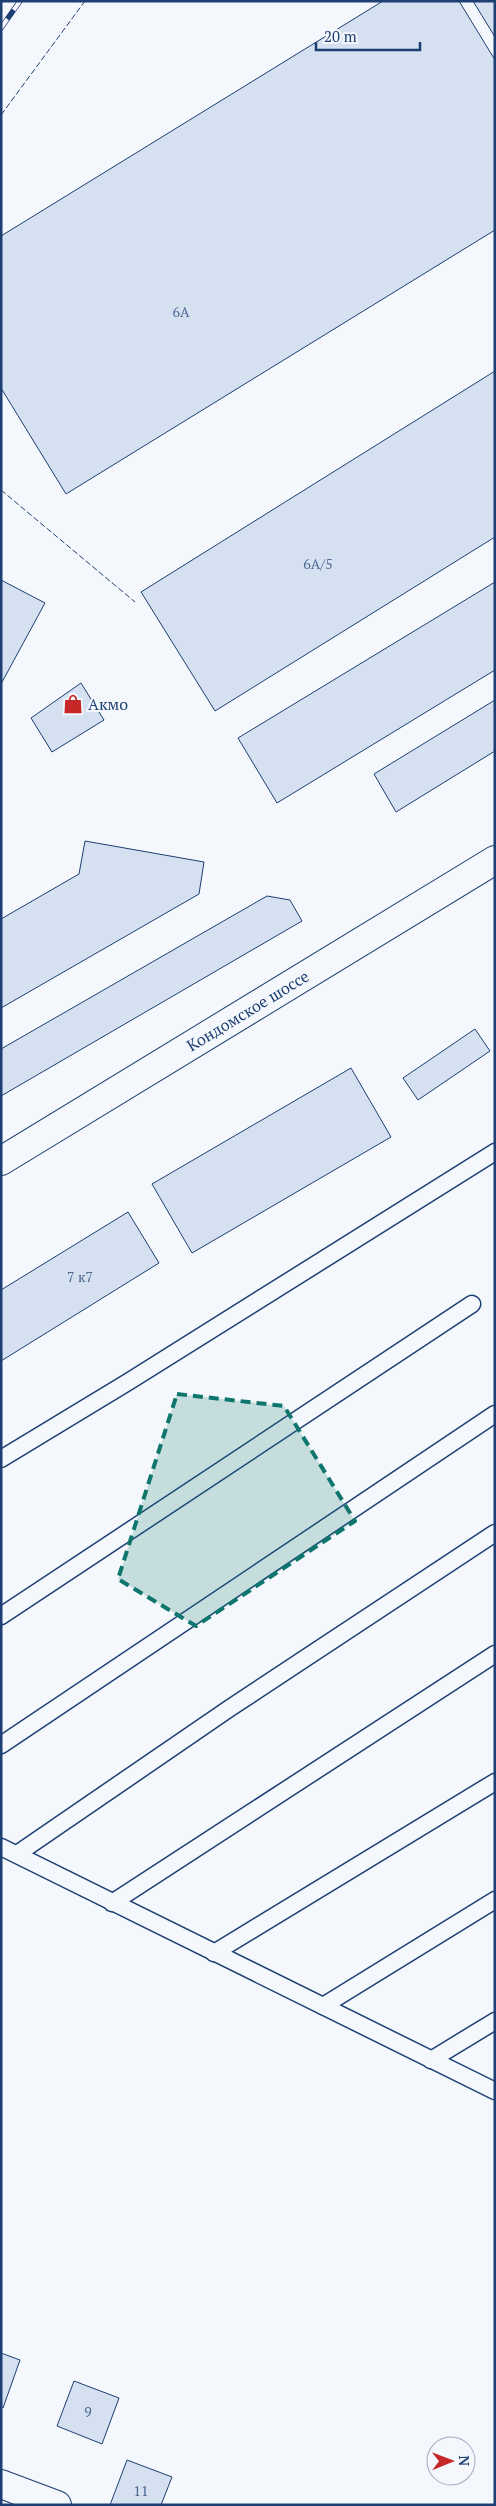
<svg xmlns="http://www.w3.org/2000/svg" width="496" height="2506" viewBox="0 0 496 2506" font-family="'PT Serif',serif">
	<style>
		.building { fill: #d5e0f0; stroke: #1d3f73 }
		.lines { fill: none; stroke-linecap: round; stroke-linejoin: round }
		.service-casing { stroke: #1d3f73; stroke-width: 19 }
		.minor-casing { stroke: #1d3f73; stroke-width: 30 }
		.tertiary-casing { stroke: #1d3f73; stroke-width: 30 }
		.service { stroke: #f4f7fb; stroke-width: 16 }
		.minor { stroke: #f4f7fb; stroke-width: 28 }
		.tertiary { stroke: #f4f7fb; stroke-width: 28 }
		.rail-casing { stroke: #1d3f73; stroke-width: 5.5 }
		.rail { stroke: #f4f7fb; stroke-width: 4; stroke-dasharray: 11; stroke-linecap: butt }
		.fence { stroke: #1d3f73; stroke-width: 1; stroke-dasharray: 6 2.5; stroke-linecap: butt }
		.marked { fill: #0f766e; fill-opacity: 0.2; stroke: #0f766e; stroke-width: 4; stroke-dasharray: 10 6; stroke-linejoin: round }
		.labels { text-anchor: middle; stroke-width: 4; stroke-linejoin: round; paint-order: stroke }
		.number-label { font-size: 14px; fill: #4b6792 }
		.poi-label { font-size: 16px; fill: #1d3f73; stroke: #f4f7fb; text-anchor: start }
		.street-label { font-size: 16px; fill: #1d3f73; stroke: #f4f7fb }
	</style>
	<rect width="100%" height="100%" fill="#f4f7fb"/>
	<g class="building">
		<path d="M383,1H459L495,60V230L66,494L1,388V236Z"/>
		<path d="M473,1H495V37Z"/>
		<path d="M495,371V537L215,711L141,592Z"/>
		<path d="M1,580L45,603L1,684Z"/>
		<path d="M495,582V670L277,803L238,738Z"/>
		<path d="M81,683L104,720L52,752L31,718Z"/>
		<path d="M495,700V751L396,812L374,774Z"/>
		<path d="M85,841L204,862L199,894L1,1008V919L79,874Z"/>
		<path d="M267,896L290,900L302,921L1,1096V1049Z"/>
		<path d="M475,1029L490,1051L418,1100L403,1078Z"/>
		<path d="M351,1068L391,1137L192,1253L152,1184Z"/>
		<path d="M128,1212L159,1263L1,1361V1290Z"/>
		<path d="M1,2353L20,2360L3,2408L1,2407Z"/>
		<path d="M74,2381L119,2398L102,2444L57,2426Z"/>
		<path d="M127,2460L172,2477L161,2505H110Z"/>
	</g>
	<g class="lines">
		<defs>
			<g id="service">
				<path d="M1,1459L128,1382L495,1152"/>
				<path d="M1,1616L472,1304"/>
				<path d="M1,1745L495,1414"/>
				<path d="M1,1847L495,2091"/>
				<path d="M17,1854L230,1708L495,1533"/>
				<path d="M112,1903L495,1654"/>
				<path d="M214,1953L495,1782"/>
				<path d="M323,2006L495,1900"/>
				<path d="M431,2060L495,2021"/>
			</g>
			<path id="minor" d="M1,2484L57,2505"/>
			<g id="tertiary">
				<path id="s1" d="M1,1161L495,860"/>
			</g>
		</defs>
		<use href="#service" class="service-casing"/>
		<use href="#minor" class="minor-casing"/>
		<use href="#tertiary" class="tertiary-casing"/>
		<use href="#service" class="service"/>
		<use href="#minor" class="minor"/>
		<use href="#tertiary" class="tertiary"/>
		<defs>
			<path id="rail" d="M1,28L20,1"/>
		</defs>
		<use href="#rail" class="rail-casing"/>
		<use href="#rail" class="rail"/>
		<g class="fence">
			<path d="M1,115L85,1"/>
			<path d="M1,490L135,602"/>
		</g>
	</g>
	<path class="marked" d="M177,1394L284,1406L355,1521L196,1626L118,1579Z"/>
	<defs>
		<symbol id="shop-bare" viewBox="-9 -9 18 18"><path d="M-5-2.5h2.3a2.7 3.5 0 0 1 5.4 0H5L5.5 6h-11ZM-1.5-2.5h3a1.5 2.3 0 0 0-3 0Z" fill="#c62828" stroke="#f4f7fb" stroke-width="2.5" paint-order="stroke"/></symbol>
	</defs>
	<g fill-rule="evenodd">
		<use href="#shop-bare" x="59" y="690" width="28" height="28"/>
	</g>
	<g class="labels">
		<g class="number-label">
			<text x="181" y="317">6А</text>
			<text x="318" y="569">6А/5</text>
			<text x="80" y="1282">7 к7</text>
			<text x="88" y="2417">9</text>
			<text x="141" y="2496">11</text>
		</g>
		<g class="poi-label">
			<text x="88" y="710">Акмо</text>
		</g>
		<g class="street-label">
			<text dy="6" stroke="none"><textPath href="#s1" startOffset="289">Кондомское шоссе</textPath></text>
		</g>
	</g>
	<rect width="496" height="2506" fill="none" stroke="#1d3f73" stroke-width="5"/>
	<g transform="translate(451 2461) rotate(89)"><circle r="24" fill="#f4f7fb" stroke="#9eadc5"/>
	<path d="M0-4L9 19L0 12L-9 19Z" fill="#c62828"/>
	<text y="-8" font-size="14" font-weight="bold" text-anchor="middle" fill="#1d3f73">N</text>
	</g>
	<path d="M316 42v8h104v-8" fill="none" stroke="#1d3f73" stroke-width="2.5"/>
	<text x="324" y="42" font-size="15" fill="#1d3f73" stroke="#f4f7fb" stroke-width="4" paint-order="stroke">20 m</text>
</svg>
